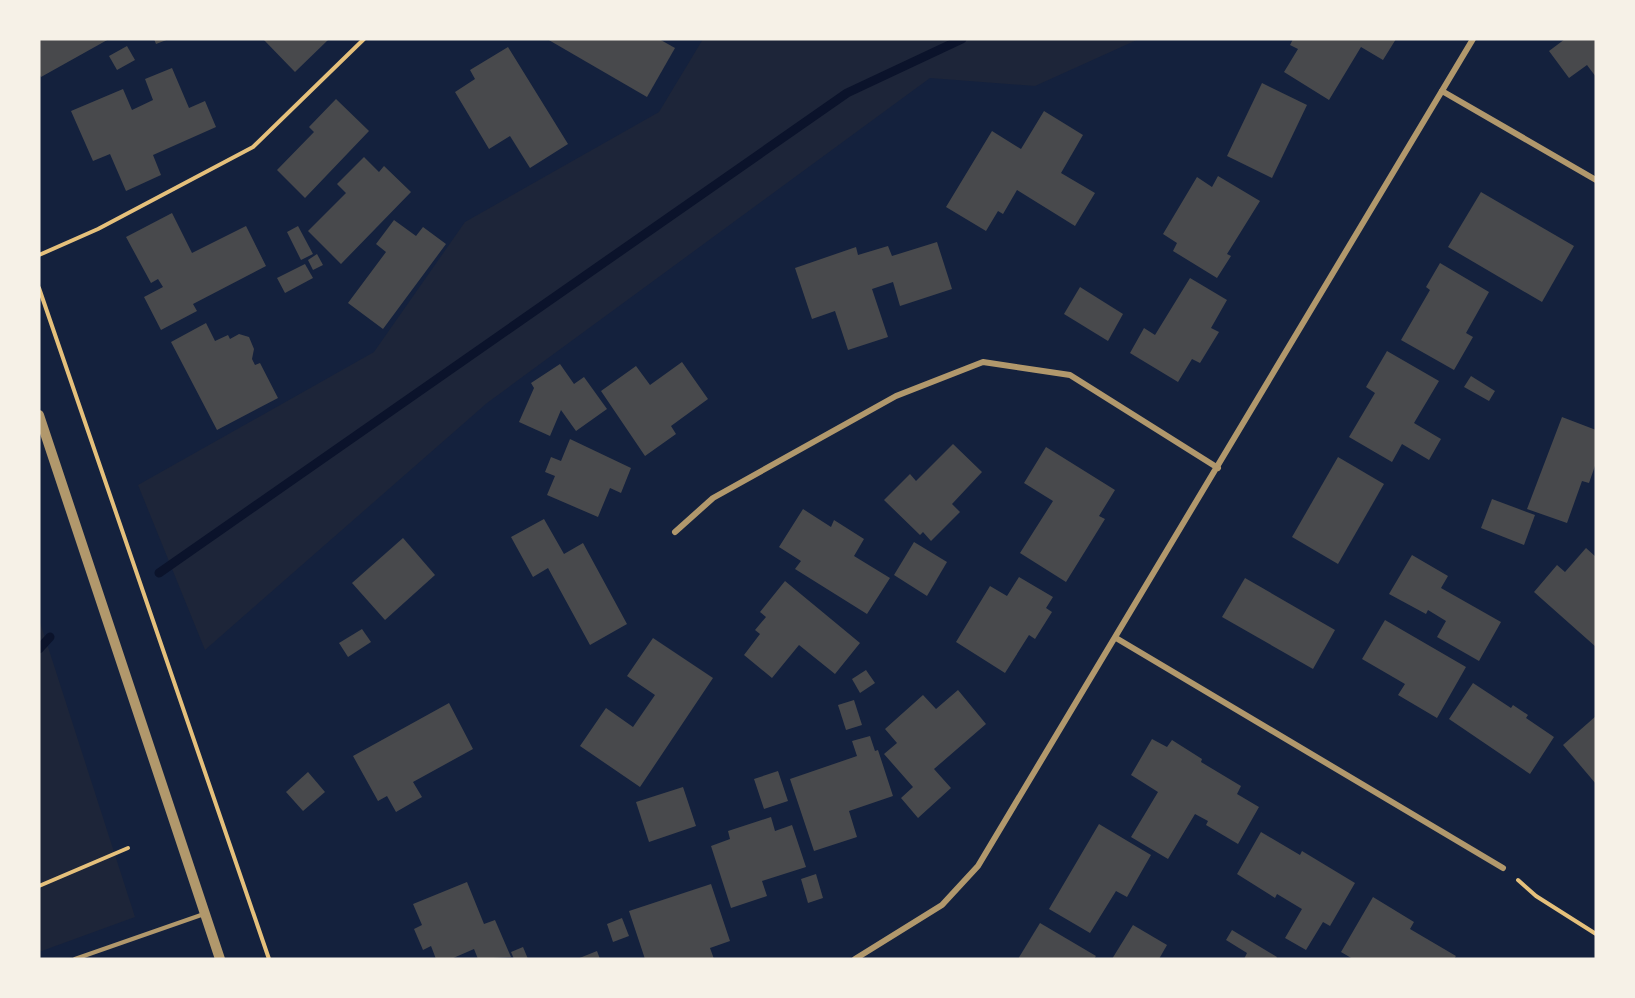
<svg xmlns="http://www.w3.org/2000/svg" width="1635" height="998" viewBox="0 0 1635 998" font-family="Rubik,sans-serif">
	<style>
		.green { fill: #1d2539 }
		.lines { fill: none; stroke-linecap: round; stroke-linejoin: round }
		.stream { stroke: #0b132b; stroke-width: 9 }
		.building { fill: #48494c }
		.path { stroke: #e5c07b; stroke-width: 4 }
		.service { stroke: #b1986c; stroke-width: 4.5 }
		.minor { stroke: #b1986c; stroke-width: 6 }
		.tertiary { stroke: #b1986c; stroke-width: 10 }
	</style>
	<rect width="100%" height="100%" fill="#14213d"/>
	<g class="green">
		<path d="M703,39H1139L1035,86L930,78L487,403L205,650L138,485L374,352L465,222L659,112Z"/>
		<path d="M39,619L135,917L39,952Z"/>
	</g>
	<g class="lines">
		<g class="stream">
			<path d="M159,573L847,93L962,39"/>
			<path d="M39,649L50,637"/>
		</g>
	</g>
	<g class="building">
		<path d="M39,39H109L41,77L39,73Z"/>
		<path d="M154,39H169L156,44Z"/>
		<path d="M263,39H329L295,72Z"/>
		<path d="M547,39H659L675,48L647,97Z"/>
		<path d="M1293,39H1396L1383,60L1361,47L1329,100L1284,72L1298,49L1290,45Z"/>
		<path d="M1565,39H1596V77L1587,65L1569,78L1549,51Z"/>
		<path d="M127,46L135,60L117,70L109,56Z"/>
		<path d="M508,47L568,144L530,168L510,136L489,149L455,92L475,79L470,70Z"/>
		<path d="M172,68L189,108L205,101L216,127L153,155L161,175L126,191L110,154L93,161L71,111L123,89L132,110L153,100L145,79Z"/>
		<path d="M1262,83L1307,105L1272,178L1227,156Z"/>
		<path d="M336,99L369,131L305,198L277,170L314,132L309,127Z"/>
		<path d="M1044,111L1083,135L1061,173L1095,193L1075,226L1017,190L1003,214L998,211L986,231L946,207L992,131L1021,149Z"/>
		<path d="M364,157L379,172L384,166L411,192L341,264L308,231L346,193L337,184Z"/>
		<path d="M1218,176L1260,201L1227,254L1231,256L1217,278L1173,251L1177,243L1163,234L1197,177L1212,187Z"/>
		<path d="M1481,192L1574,246L1542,302L1448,247Z"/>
		<path d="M172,213L192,253L246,226L266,266L193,304L197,311L161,330L144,297L163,287L158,279L151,283L126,237Z"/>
		<path d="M394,220L416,236L423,227L446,244L383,329L348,303L386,252L376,244Z"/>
		<path d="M298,226L313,254L301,260L287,232Z"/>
		<path d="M937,242L952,289L900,306L893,282L872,289L888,337L848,350L835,311L812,319L795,268L856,247L858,255L888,246L892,256Z"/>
		<path d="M317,254L323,265L313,270L308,260Z"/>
		<path d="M1440,263L1489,292L1466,333L1473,337L1454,370L1401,340L1430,290L1426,287Z"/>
		<path d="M305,264L313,278L285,293L277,278Z"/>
		<path d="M1190,278L1227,300L1211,328L1219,332L1200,363L1192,359L1178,382L1130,353L1144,328L1155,335Z"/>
		<path d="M1080,287L1123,314L1108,341L1064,314Z"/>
		<path d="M206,323L215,341L228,335L230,339L239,334L249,337L254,349L252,359L255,365L260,363L278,398L217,430L171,342Z"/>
		<path d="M1387,351L1439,381L1414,423L1441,439L1429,460L1402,444L1392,462L1349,437L1375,393L1366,387Z"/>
		<path d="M682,362L708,399L671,426L676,434L645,456L601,391L636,366L650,385Z"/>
		<path d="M560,364L574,384L584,377L607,409L576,431L561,410L550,436L519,422L534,388L531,383Z"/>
		<path d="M1471,376L1495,391L1489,401L1464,387Z"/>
		<path d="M1562,417L1596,430V463L1589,483L1582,481L1567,523L1527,509Z"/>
		<path d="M570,439L631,468L621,493L610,488L598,517L547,495L555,476L545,472L551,457L561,461Z"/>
		<path d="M953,444L982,472L952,504L960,512L931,541L923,532L920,535L884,500L910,474L916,481Z"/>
		<path d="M1046,447L1115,490L1099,516L1105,519L1066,582L1020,553L1053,501L1024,483Z"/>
		<path d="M1338,457L1384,484L1338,564L1292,537Z"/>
		<path d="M1492,499L1535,515L1524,545L1481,528Z"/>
		<path d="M803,509L831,527L834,520L864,539L854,556L890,578L867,614L795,569L801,561L779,547Z"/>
		<path d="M544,519L564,554L583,543L627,624L590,645L548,568L533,577L511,537Z"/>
		<path d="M403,538L435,575L385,620L352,583Z"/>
		<path d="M914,542L947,562L927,596L894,575Z"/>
		<path d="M1586,548L1596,557V647L1534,592L1557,565L1565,572Z"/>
		<path d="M1412,555L1448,576L1441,588L1501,622L1479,661L1437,637L1446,621L1428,610L1426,614L1389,594Z"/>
		<path d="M1019,577L1053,597L1046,608L1052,612L1035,639L1029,635L1005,673L956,642L990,586L1007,596Z"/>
		<path d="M1245,578L1335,630L1313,669L1222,617Z"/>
		<path d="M785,581L860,643L835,674L799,645L772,678L744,655L760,634L755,630L766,617L760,612Z"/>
		<path d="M1385,620L1466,667L1437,718L1398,695L1405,684L1362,659Z"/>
		<path d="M362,629L371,642L348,657L339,643Z"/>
		<path d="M653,638L713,678L640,787L580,746L606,708L633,727L655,695L627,676Z"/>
		<path d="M866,670L875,683L860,693L852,679Z"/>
		<path d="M1473,683L1511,708L1513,705L1528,715L1526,718L1554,737L1530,774L1449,719Z"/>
		<path d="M958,690L986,724L934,769L951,788L918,818L901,798L913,787L884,754L897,743L885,729L923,695L936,709Z"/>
		<path d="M854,700L862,725L846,730L838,705Z"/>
		<path d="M449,703L473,749L413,782L422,797L396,812L387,796L378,801L353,756Z"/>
		<path d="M1596,716V784L1563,745Z"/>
		<path d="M870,736L875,751L878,750L893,796L849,811L857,837L814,851L790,779L857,756L852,741Z"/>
		<path d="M1152,739L1167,747L1172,740L1202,759L1201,762L1241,786L1237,794L1259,807L1238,844L1206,825L1208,821L1195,814L1168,859L1131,837L1158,792L1131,775Z"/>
		<path d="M778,771L788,801L764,809L754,779Z"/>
		<path d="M308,772L325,792L303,811L286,792Z"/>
		<path d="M683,787L696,826L649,842L636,802Z"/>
		<path d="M771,817L775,831L792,825L806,867L762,881L767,896L731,908L711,846L730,839L728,831Z"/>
		<path d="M1099,824L1151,855L1127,897L1116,891L1090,933L1049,909Z"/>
		<path d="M1261,832L1300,855L1302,851L1355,883L1330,926L1323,922L1306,950L1285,938L1302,909L1277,894L1275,898L1237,874Z"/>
		<path d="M816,874L823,898L808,903L801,879Z"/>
		<path d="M467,882L484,924L495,920L511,957L478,959L474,949L451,959H436L431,946L423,950L414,929L422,925L413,904Z"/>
		<path d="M711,884L730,941L710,948L714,959H645L629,911Z"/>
		<path d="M1373,897L1414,922L1410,929L1456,956L1454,959H1353L1341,952Z"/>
		<path d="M622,918L629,936L613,942L607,924Z"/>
		<path d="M1040,923L1096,956L1094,959H1018Z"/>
		<path d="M1133,925L1167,945L1159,959H1112Z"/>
		<path d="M1232,930L1277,957L1276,959H1244L1247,953L1226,940Z"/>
		<path d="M523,947L528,959H514L511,952Z"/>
		<path d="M597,951L600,959H577Z"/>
	</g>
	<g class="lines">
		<g class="path">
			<path d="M39,255L98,229L253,147L364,39"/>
			<path d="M39,288L269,959"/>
			<path d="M1518,880L1536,896L1596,934"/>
			<path d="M39,886L128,848"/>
		</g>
		<path class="service" d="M75,959L204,914"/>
		<g class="minor">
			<path d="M1442,91L1596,180"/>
			<path d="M675,532L713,498L896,396L983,362L1070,375L1218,468"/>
			<path d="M1116,638L1503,868"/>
			<path d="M855,959L942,905L978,866L1473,39"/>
		</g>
		<path class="tertiary" d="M39,415L220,959"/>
	</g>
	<rect width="1635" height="998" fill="none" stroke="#f6f1e7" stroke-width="81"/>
</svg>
